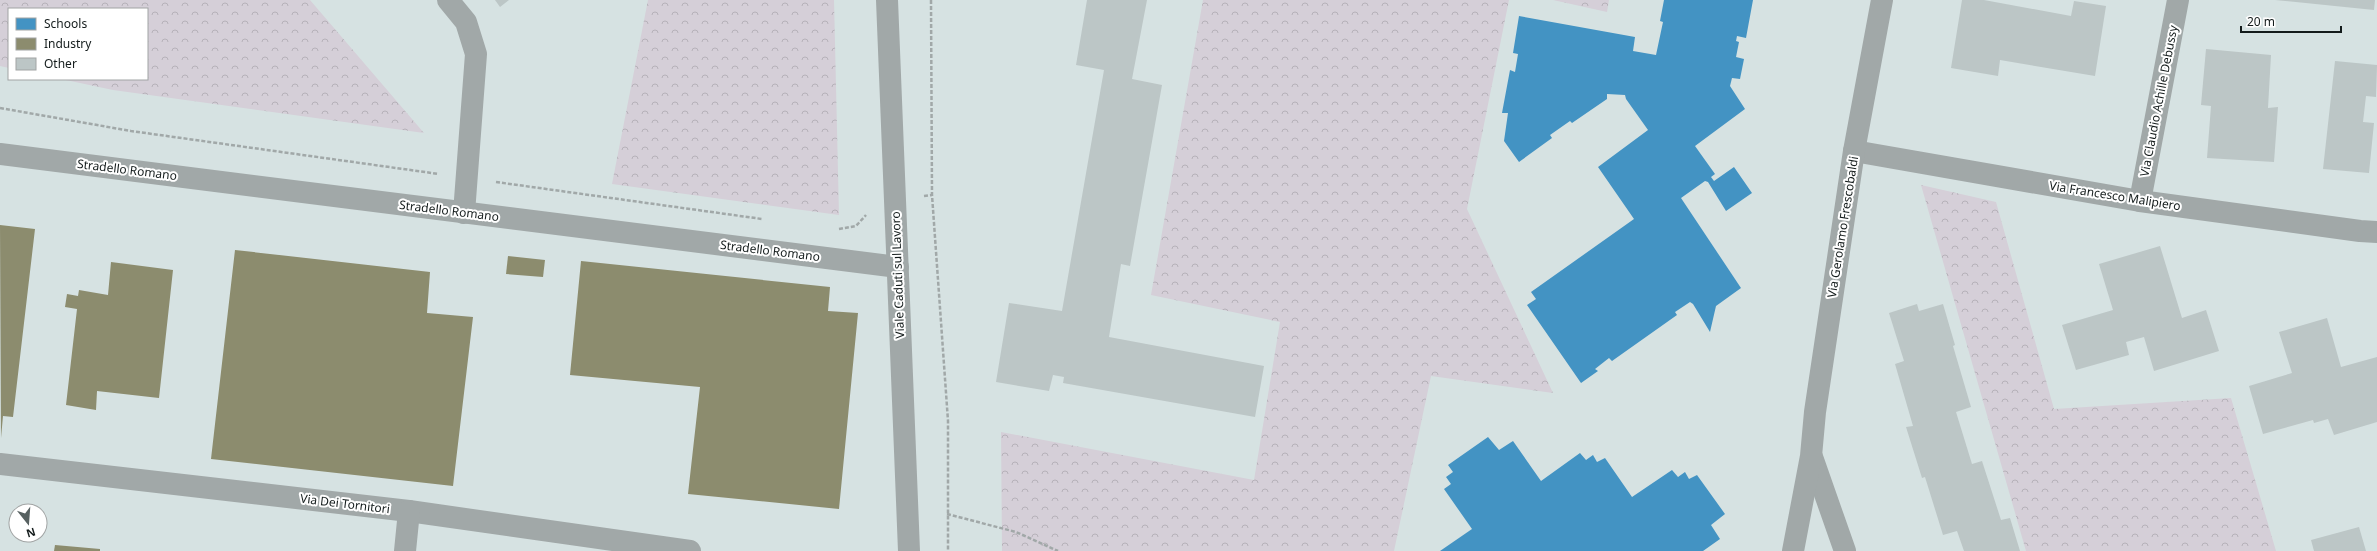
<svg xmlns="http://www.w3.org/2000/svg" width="2377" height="551" viewBox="0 0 2377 551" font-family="'Noto Sans',sans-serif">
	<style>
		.park { fill: url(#park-crowns) }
		.schools { fill: #4393c3 }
		.industry { fill: #8c8c6e }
		.building { fill: #bcc6c6 }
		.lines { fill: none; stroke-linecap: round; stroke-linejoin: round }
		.path { stroke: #a1a8a8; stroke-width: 2.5; stroke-dasharray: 4 2; stroke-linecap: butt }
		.minor { stroke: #a1a8a8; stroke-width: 22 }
		.labels { text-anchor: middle; stroke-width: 4; stroke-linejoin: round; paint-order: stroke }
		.street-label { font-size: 12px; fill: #131b1b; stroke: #fff }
	</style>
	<defs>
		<pattern id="park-crowns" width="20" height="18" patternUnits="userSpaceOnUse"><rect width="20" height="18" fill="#d5cfd8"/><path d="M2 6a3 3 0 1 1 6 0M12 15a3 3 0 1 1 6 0" fill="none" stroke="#b6b1b9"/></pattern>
	</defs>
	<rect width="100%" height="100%" fill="#d6e2e2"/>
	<g class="park">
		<path d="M0,0H310L424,133L113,90L61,79H147V9H9V68L0,66Z"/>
		<path d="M648,0H834L839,215L612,184Z"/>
		<path d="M1203,0H1509L1467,209L1553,393L1431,376L1394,551H1002L1001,432L1254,480L1280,322L1151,295Z"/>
		<path d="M1553,0H1609L1607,12Z"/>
		<path d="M1921,185L1996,202L2054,409L2231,398L2276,551H2026Z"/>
	</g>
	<g class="schools">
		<path d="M1664,0H1753L1746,38L1737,36L1736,41L1739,42L1736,57L1744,59L1740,79L1732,78L1730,86L1745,109L1695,146L1715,174L1711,177L1714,181L1734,167L1752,193L1726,211L1708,182L1705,181L1681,198L1741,288L1716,306L1710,332L1693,304L1690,302L1675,312L1677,315L1612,361L1609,358L1595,369L1598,371L1581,383L1527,305L1536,299L1531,292L1634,219L1598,167L1648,130L1626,99L1625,95L1607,94V99L1572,123L1570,121L1550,135L1552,138L1519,162L1504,141L1508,113H1502L1510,70L1515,72L1518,54L1513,53L1519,16L1635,37L1633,51L1656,55L1663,22L1660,21Z"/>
		<path d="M1488,437L1499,450L1513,441L1541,481L1580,453L1586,460L1593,455L1597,462L1605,458L1632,497L1672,470L1678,477L1685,472L1689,479L1697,475L1725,514L1711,525L1720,539L1703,551H1440L1472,529L1444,489L1451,484L1446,477L1453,472L1448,465Z"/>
	</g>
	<g class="industry">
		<path d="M0,225L35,229L13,417L3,416L1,438Z"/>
		<path d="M235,250L430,272L427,313L473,317L453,486L211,459Z"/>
		<path d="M508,256L545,260L543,277L506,274Z"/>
		<path d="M581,261L830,287L828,311L858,313L839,509L688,494L700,387L570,375Z"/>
		<path d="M111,262L173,270L159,398L97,391L96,410L66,405L77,309L65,307L67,294L78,296L79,290L108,295Z"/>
		<path d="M55,545L100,549V551H54Z"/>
	</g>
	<g class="building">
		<path d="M495,0H509L500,7Z"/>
		<path d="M1087,0H1147L1132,79L1162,85L1130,266L1121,264L1109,337L1264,366L1255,417L1063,383L1064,377L1053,375L1049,391L996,382L1009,303L1062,311L1104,70L1076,65Z"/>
		<path d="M1962,0H1984L2071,16L2074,1L2106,6L2095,76L2000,60L1998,76L1951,68Z"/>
		<path d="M2275,0H2375L2374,10Z"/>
		<path d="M2206,49L2271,55L2268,108L2278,107L2274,162L2207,158L2211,106L2201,105Z"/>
		<path d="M2335,61L2377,65L2376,97L2366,96L2363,122L2374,123L2369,173L2323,169Z"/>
		<path d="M2160,246L2182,318L2206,310L2219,351L2154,371L2144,337L2126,342L2129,355L2076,370L2062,325L2113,310L2099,264Z"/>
		<path d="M1917,304L1919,311L1943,304L1955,345L1953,346L1971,407L1956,412L1972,464L1982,461L2001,520L2010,518L2020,551H1964L1957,531L1943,535L1925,477L1922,478L1906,427L1913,426L1895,364L1904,361L1889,313Z"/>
		<path d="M2327,318L2341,367L2377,357V422L2334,435L2328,419L2314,423L2313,420L2263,434L2249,386L2292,373L2279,332Z"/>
		<path d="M2359,527L2366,551H2314L2311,540Z"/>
	</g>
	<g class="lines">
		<g class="path">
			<path d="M931,0L932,195L948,421V551"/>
			<path d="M0,108L131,131L439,174"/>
			<path d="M496,182L762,219"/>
			<path d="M924,196L932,195"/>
			<path d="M839,229L856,226L866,215"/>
			<path d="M947,514L1016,532L1058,551"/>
		</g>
		<g class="minor">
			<path d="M448,0L466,22L476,54L464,213"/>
			<path d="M887,0L909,551"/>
			<path d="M1854,151L2140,201L2360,231L2377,232"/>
			<path d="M0,154L898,267"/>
			<path d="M2140,201L2178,0"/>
			<path d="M1812,457L1845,551"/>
			<path d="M0,464L409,511L690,551"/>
			<path d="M405,551L409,511"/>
			<path d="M1793,551L1811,456L1815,412L1854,151L1882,0"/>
		</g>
	</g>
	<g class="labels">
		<g class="street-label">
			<text transform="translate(2159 101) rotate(-79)" y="4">Via Claudio Achille Debussy</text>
			<text transform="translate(127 170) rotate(7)" y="4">Stradello Romano</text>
			<text transform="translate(2115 196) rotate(9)" y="4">Via Francesco Malipiero</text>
			<text transform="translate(449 211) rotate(7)" y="4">Stradello Romano</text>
			<text transform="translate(1843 227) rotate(-81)" y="4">Via Gerolamo Frescobaldi</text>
			<text transform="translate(770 251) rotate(7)" y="4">Stradello Romano</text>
			<text transform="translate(898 275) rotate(-92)" y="4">Viale Caduti sul Lavoro</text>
			<text transform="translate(345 504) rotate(7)" y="4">Via Dei Tornitori</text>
		</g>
	</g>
	<rect x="8" y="8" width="140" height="72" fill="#ffffff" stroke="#a1a4a4"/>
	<rect x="16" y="18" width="20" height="12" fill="#4393c3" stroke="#a1a4a4"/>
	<text x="44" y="28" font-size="12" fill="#131b1b">Schools</text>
	<rect x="16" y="38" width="20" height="12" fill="#8c8c6e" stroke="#a1a4a4"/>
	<text x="44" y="48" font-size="12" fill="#131b1b">Industry</text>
	<rect x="16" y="58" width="20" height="12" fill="#bcc6c6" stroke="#a1a4a4"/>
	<text x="44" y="68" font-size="12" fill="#131b1b">Other</text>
	<g transform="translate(28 523) rotate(163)"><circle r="19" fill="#ffffff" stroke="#a1a4a4"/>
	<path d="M0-3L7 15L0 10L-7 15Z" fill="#576161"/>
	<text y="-6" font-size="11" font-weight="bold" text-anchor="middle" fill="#131b1b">N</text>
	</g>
	<path d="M2241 26v6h100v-6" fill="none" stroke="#131b1b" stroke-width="2"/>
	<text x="2247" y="26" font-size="12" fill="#131b1b" stroke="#ffffff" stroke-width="3" paint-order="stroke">20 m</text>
</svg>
